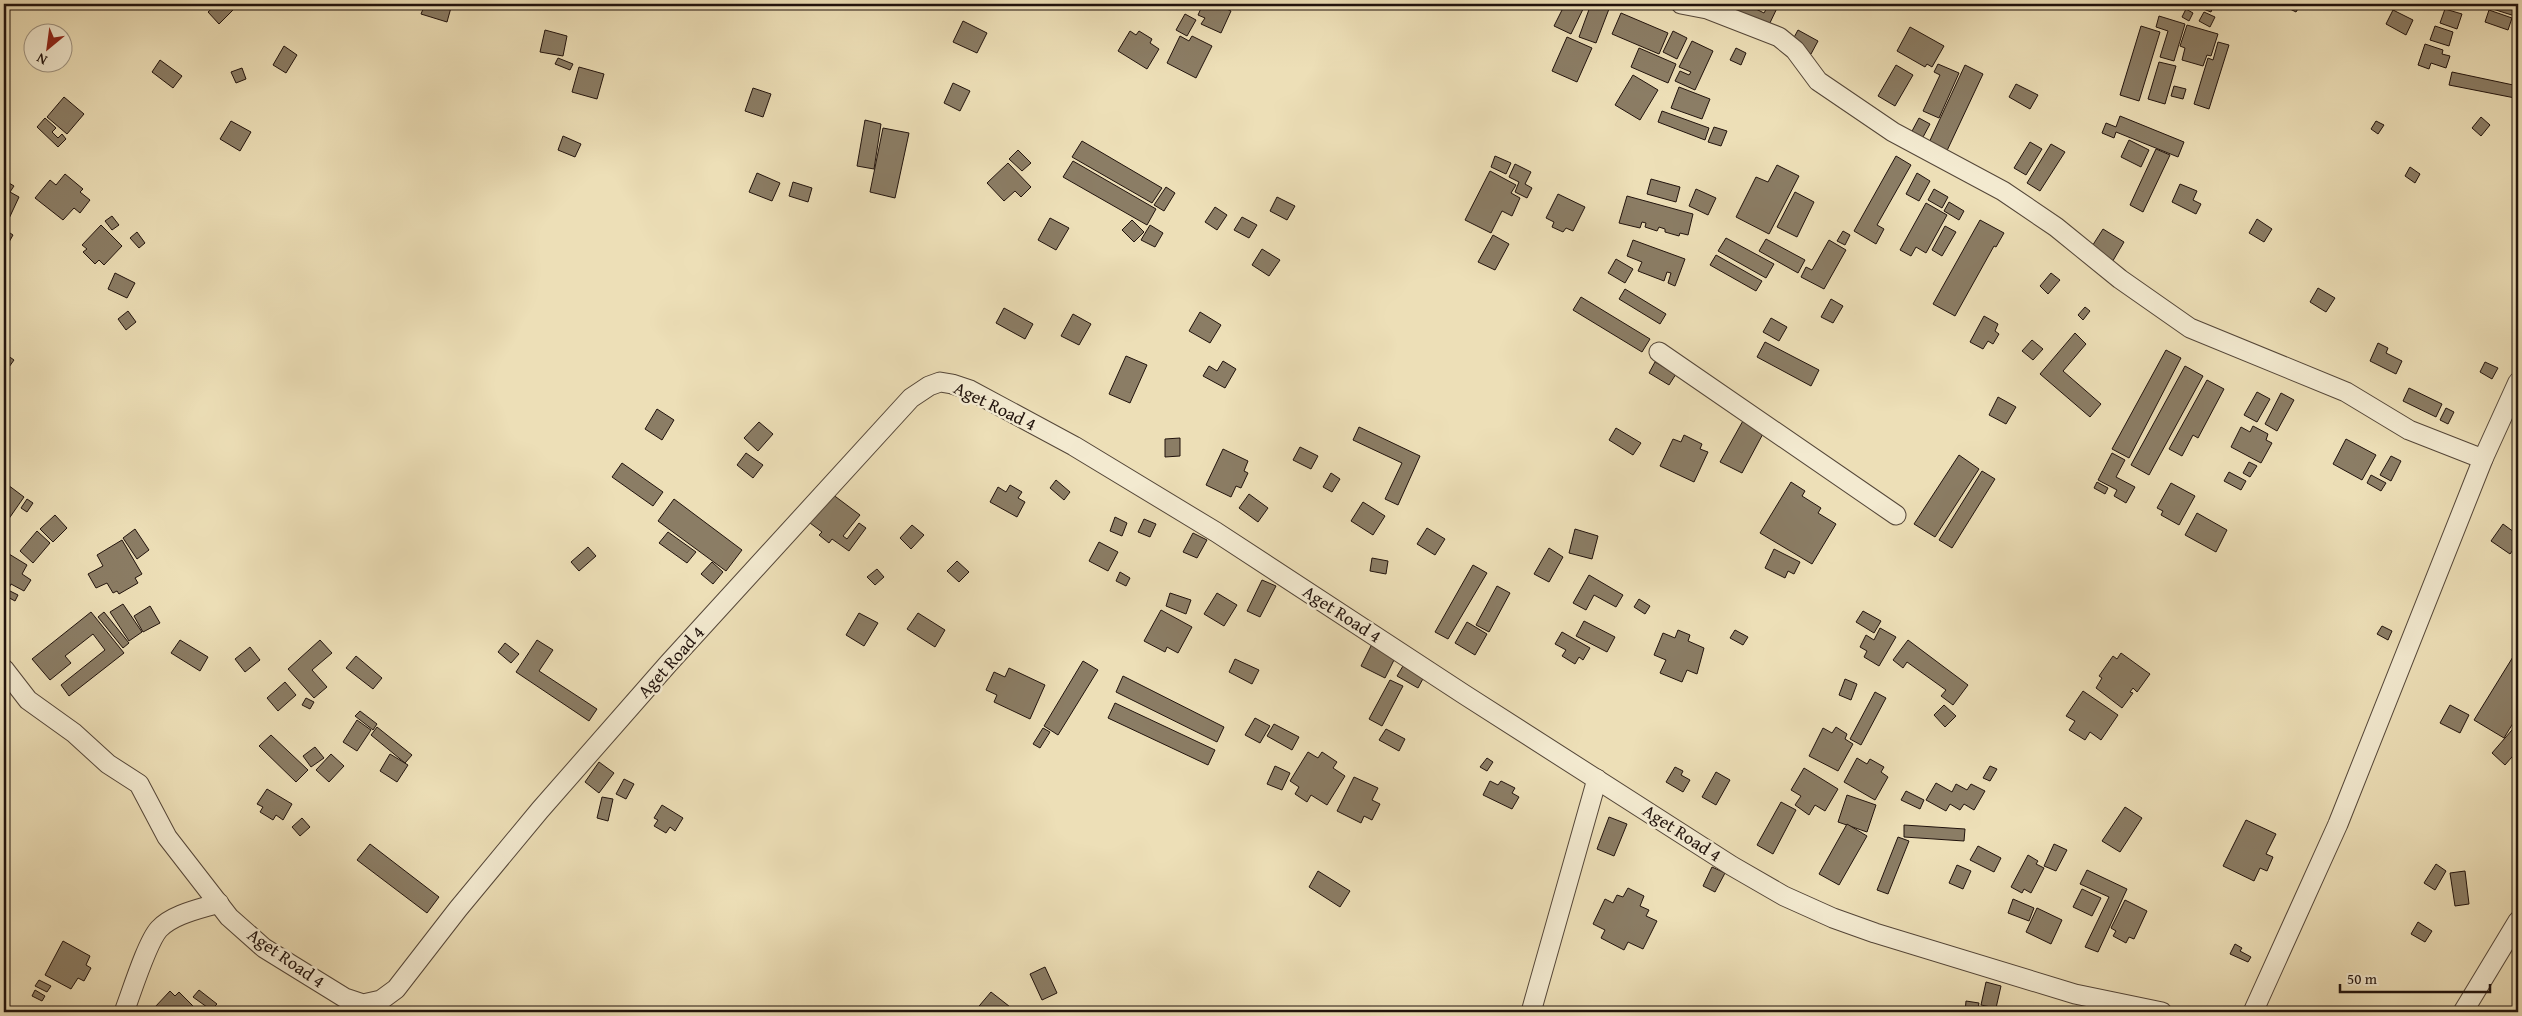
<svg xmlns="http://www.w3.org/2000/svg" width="2522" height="1016" viewBox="0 0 2522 1016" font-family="'Gentium Book Plus',serif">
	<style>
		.building { fill: #8b7d65; stroke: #21130d }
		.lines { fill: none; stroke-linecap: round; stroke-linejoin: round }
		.minor-casing { stroke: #544638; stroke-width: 21 }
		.minor { stroke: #f3ead0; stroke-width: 19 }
		.labels { text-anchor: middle; stroke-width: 5; stroke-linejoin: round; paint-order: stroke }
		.street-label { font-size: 18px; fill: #21130d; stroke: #f3ead0 }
	</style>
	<rect width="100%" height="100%" fill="#eddfb7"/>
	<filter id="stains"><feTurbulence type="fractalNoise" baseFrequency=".004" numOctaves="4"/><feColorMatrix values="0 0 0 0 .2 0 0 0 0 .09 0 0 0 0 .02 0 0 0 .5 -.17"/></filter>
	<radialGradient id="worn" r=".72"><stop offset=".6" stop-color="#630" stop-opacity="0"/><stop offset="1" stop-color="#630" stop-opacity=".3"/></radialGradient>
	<g class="building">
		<path d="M217,4H228L233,10L219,24L208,12Z"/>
		<path d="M425,4H452L447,22L421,14Z"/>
		<path d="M1203,4L1209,7L1210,4H1216L1231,11L1221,33L1201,24L1205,18L1198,15Z"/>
		<path d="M1565,4L1585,5L1571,34L1554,26Z"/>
		<path d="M1591,4L1609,9L1596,43L1579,37Z"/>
		<path d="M1740,4H1746L1764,13L1769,4H1779L1767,29L1735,13Z"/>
		<path d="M2190,4H2214L2211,12Z"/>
		<path d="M2280,4H2301L2296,12Z"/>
		<path d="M2477,4H2506L2518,8V17Z"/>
		<path d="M2186,9L2193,13L2189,21L2182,17Z"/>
		<path d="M2445,9L2462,14L2457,29L2440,23Z"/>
		<path d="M2393,10L2413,20L2406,35L2386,24Z"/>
		<path d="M2489,10L2512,18L2508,30L2485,22Z"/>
		<path d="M2204,12L2215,17L2210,27L2199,21Z"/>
		<path d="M1621,13L1668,33L1659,54L1612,34Z"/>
		<path d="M1185,14L1196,20L1187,36L1176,30Z"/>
		<path d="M2159,16L2185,24L2174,61L2160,57L2168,31L2156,27Z"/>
		<path d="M963,21L987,33L977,53L953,42Z"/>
		<path d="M2187,25L2218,34L2211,56L2207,55L2203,66L2182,60L2185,48L2180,46Z"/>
		<path d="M2141,26L2160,32L2139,101L2120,95Z"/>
		<path d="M2435,26L2453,32L2449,46L2430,40Z"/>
		<path d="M1910,27L1944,46L1932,67L1927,64L1925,67L1897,51Z"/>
		<path d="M545,30L567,36L563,56L540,52Z"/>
		<path d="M1798,30L1818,41L1811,54L1791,43Z"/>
		<path d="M1130,31L1136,35L1139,31L1152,39L1150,43L1159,49L1147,69L1118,51Z"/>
		<path d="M1673,31L1687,38L1677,59L1663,52Z"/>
		<path d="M1180,36L1189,41L1192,36L1212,46L1196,78L1167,63Z"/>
		<path d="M1567,37L1592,48L1577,82L1552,71Z"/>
		<path d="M1692,41L1713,51L1695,90L1675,81L1680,71L1689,75L1691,72L1679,67Z"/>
		<path d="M2218,42L2229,45L2209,109L2194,104L2208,58L2213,60Z"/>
		<path d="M2425,44L2443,50L2442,54L2450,56L2446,68L2431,63L2429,69L2418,65Z"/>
		<path d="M284,46L297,55L286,73L273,65Z"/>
		<path d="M1639,48L1676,64L1668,83L1631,67Z"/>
		<path d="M1736,48L1746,53L1741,65L1730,60Z"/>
		<path d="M558,58L573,64L570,70L555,64Z"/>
		<path d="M160,60L182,76L173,88L152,72Z"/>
		<path d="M2159,62L2176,66L2165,104L2148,99Z"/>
		<path d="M1938,64L1959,73L1939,118L1923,111L1940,75L1934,72Z"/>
		<path d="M1896,65L1913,75L1895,106L1878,96Z"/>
		<path d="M1965,65L1983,74L1944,157L1926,149Z"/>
		<path d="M579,67L604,74L597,99L572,92Z"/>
		<path d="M242,68L246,79L236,83L231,72Z"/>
		<path d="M2452,72L2518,86L2515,98L2449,85Z"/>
		<path d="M1633,75L1658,90L1640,120L1615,105Z"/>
		<path d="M953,83L970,91L960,111L944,103Z"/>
		<path d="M2016,84L2038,95L2030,109L2009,97Z"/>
		<path d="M2174,86L2186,89L2183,99L2171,96Z"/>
		<path d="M1679,87L1710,99L1702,119L1671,108Z"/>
		<path d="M753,88L771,94L763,117L745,111Z"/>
		<path d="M64,97L84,114L67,134L47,117Z"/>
		<path d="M1662,111L1709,128L1705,140L1658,122Z"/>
		<path d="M2120,116L2184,142L2178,157L2116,132L2114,138L2102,133L2106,123L2116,127Z"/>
		<path d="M2481,117L2490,125L2481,136L2472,128Z"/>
		<path d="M45,118L56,128L52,132L58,138L62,134L66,139L58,147L37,127Z"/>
		<path d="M1919,118L1930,124L1922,139L1911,133Z"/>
		<path d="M865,120L881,124L874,169L857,166Z"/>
		<path d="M231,121L251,132L240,151L220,139Z"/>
		<path d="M2376,121L2384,125L2378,134L2371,129Z"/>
		<path d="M1714,127L1727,131L1721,146L1708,142Z"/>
		<path d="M883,128L909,133L895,198L870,192Z"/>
		<path d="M563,136L581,144L575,157L558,150Z"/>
		<path d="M2129,140L2149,150L2141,167L2121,157Z"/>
		<path d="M1082,141L1162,188L1152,203L1072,157Z"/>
		<path d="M2030,142L2042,149L2026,175L2014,168Z"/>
		<path d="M2051,144L2065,152L2040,191L2027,183Z"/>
		<path d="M2156,149L2170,155L2143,212L2130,205Z"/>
		<path d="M1018,150L1031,163L1022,171L1009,159Z"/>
		<path d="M1495,156L1511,163L1506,174L1491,167Z"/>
		<path d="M1896,156L1911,165L1877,225L1884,229L1876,244L1854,231Z"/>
		<path d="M1073,161L1156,209L1147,225L1063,177Z"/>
		<path d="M1008,163L1031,187L1021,197L1015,191L1004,201L987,183Z"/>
		<path d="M1515,164L1531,172L1525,184L1532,188L1527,198L1515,192L1519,182L1509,177Z"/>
		<path d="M1777,165L1799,176L1769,234L1736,217L1756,177L1768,182Z"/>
		<path d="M2410,167L2420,174L2415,183L2405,176Z"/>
		<path d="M1490,171L1516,185L1511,193L1520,198L1512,216L1502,211L1491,233L1465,220Z"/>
		<path d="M757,173L780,183L772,201L749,192Z"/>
		<path d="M1917,173L1930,181L1919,201L1906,194Z"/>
		<path d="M65,174L83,189L80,192L90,200L80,213L74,208L63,220L35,198L50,180L56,185Z"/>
		<path d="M1651,179L1680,187L1676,202L1647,194Z"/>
		<path d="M4,180L14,186L10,192L19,197L6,225L4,224Z"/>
		<path d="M793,182L812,188L808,202L789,196Z"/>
		<path d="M2180,184L2197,191L2193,200L2201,204L2196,214L2172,202Z"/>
		<path d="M1166,187L1175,193L1164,211L1154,205Z"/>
		<path d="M1696,189L1716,198L1708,215L1689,206Z"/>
		<path d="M1934,189L1948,197L1942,208L1928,200Z"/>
		<path d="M1795,192L1814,202L1797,237L1777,227Z"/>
		<path d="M1558,194L1585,207L1573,231L1566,228L1563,232L1552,227L1554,222L1546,218Z"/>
		<path d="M1627,196L1693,214L1688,235L1680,233L1679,236L1665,232V229L1659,227L1657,231L1645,227L1646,223L1642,222L1640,228L1619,223Z"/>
		<path d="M1277,197L1295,206L1287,220L1270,211Z"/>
		<path d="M1949,202L1964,211L1959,220L1944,211Z"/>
		<path d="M1926,203L1947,215L1926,253L1916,247L1911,256L1900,250Z"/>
		<path d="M1215,207L1227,215L1217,230L1205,222Z"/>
		<path d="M112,216L119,225L112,230L105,221Z"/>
		<path d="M1242,217L1257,225L1249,238L1234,230Z"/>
		<path d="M1050,218L1069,228L1056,250L1038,240Z"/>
		<path d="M2257,219L2272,229L2264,242L2249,233Z"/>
		<path d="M1132,220L1144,232L1134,242L1122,230Z"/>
		<path d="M1980,220L2004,233L1996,247L1994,246L1955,316L1933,304Z"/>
		<path d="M101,225L122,246L104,265L99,260L95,264L83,252L87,249L82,245Z"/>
		<path d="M1150,225L1163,233L1155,247L1141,240Z"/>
		<path d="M1945,226L1956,232L1942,256L1932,250Z"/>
		<path d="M4,229L13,235L9,242L4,238Z"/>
		<path d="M2103,229L2124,242L2111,264L2089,251Z"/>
		<path d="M1843,231L1850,235L1845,245L1837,241Z"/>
		<path d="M137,232L145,243L139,248L130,238Z"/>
		<path d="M1493,235L1509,244L1495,270L1478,262Z"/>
		<path d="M1726,238L1774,264L1766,278L1718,251Z"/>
		<path d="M1766,239L1805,260L1798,273L1759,251Z"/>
		<path d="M1633,240L1685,259L1675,286L1668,283L1671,273L1667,272L1664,281L1638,271L1642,262L1627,256Z"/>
		<path d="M1829,240L1846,250L1824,289L1801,277L1806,267L1812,270Z"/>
		<path d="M1262,249L1280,260L1269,276L1252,265Z"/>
		<path d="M1716,255L1762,281L1756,291L1710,265Z"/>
		<path d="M1616,259L1633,269L1625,283L1608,273Z"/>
		<path d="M115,273L135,283L127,298L108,289Z"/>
		<path d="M2051,273L2060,280L2048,294L2040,286Z"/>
		<path d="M2318,288L2335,298L2326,312L2310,302Z"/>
		<path d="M1625,289L1666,314L1660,324L1619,299Z"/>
		<path d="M1581,297L1650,339L1642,352L1573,310Z"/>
		<path d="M1831,299L1843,306L1833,323L1821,317Z"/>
		<path d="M2085,307L2090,311L2083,320L2078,315Z"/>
		<path d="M1004,308L1033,324L1025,339L996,323Z"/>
		<path d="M128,311L136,322L126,330L118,319Z"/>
		<path d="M1200,312L1221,325L1210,343L1189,331Z"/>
		<path d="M1073,314L1091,324L1079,345L1061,336Z"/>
		<path d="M1984,316L1998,324L1995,331L1999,334L1993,344L1988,341L1983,349L1970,342Z"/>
		<path d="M1771,318L1787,327L1779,341L1763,332Z"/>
		<path d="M2075,333L2086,344L2063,371L2101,404L2090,417L2040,374Z"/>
		<path d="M2032,340L2043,349L2033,360L2022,351Z"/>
		<path d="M1765,342L1819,370L1811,386L1757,357Z"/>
		<path d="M2378,343L2388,348L2386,353L2402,361L2396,374L2370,361Z"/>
		<path d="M2166,350L2181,358L2129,458L2112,449Z"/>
		<path d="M4,353L14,360L4,374Z"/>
		<path d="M1126,356L1147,365L1130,403L1109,394Z"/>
		<path d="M1223,361L1236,369L1225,388L1203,376L1209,366L1217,371Z"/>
		<path d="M1655,362L1676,374L1669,385L1649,373Z"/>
		<path d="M2485,362L2498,368L2492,379L2480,372Z"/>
		<path d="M2185,366L2203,376L2149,475L2131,465Z"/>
		<path d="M2207,380L2224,389L2198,438L2193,435L2182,456L2169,449Z"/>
		<path d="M2409,388L2442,404L2436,417L2403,401Z"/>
		<path d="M2257,392L2270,399L2257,422L2244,415Z"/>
		<path d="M2281,393L2294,400L2277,431L2265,424Z"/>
		<path d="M1998,397L2016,407L2006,424L1989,415Z"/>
		<path d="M2446,408L2454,412L2448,424L2440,420Z"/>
		<path d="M657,409L674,420L662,440L645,429Z"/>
		<path d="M1744,419L1765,430L1742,473L1720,462Z"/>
		<path d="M759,422L773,434L758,451L744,438Z"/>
		<path d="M2253,426L2268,434L2266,440L2272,443L2261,463L2231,447L2241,427L2250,432Z"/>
		<path d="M1359,427L1420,456L1398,505L1385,499L1402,463L1353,440Z"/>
		<path d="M1616,428L1641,443L1633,455L1609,440Z"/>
		<path d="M1684,435L1702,444L1700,449L1708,452L1694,482L1660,466L1673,439L1681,442Z"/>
		<path d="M1180,438V456L1165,457V439Z"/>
		<path d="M2346,439L2376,455L2362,480L2333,464Z"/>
		<path d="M1300,447L1318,456L1311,469L1293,460Z"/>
		<path d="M1223,449L1248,461L1244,471L1248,473L1241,488L1236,486L1231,497L1206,485Z"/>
		<path d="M746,453L763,465L753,478L737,465Z"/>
		<path d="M2112,453L2125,460L2116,477L2135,487L2126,503L2114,496L2117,490L2098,480Z"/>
		<path d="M1959,455L1979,469L1935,537L1914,524Z"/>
		<path d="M2391,456L2401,461L2391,481L2380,475Z"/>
		<path d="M2249,462L2257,466L2250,477L2243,473Z"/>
		<path d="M622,463L663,492L653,506L612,477Z"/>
		<path d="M1982,471L1995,479L1952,548L1939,540Z"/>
		<path d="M2229,472L2246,481L2241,490L2224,481Z"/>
		<path d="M1331,473L1340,479L1332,492L1323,487Z"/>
		<path d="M2371,475L2386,483L2381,491L2367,483Z"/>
		<path d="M1056,480L1070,492L1064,500L1050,488Z"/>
		<path d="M4,482L24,497L8,520L4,517Z"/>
		<path d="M1791,482L1805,491L1802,496L1821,508L1818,513L1836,524L1812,564L1760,533Z"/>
		<path d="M2097,482L2108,488L2105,494L2094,488Z"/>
		<path d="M2171,483L2195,496L2179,525L2161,515L2163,511L2157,508Z"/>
		<path d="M1010,485L1022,492L1018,498L1025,502L1017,517L990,502L998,487L1006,492Z"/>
		<path d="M832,494L860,515L843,536L847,539L859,523L866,528L849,551L832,539L829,543L819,535L822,532L810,523Z"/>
		<path d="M1249,494L1268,508L1258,522L1239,508Z"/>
		<path d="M27,499L33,503L27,512L21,508Z"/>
		<path d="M674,499L742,550L726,571L658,521Z"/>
		<path d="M1363,502L1385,516L1373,535L1351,521Z"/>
		<path d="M2197,513L2227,530L2216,552L2185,535Z"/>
		<path d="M55,515L67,528L53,542L40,529Z"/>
		<path d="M1115,517L1127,523L1122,536L1110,531Z"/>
		<path d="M1144,519L1156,524L1150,537L1138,532Z"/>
		<path d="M2503,524L2518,535V543L2510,554L2491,541Z"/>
		<path d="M912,525L924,535L911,549L900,538Z"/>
		<path d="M1427,528L1445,539L1435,555L1417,544Z"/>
		<path d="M135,529L149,550L137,559L123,538Z"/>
		<path d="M1575,529L1598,536L1592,559L1569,553Z"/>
		<path d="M37,531L50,543L33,563L20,551Z"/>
		<path d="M668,532L696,552L687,563L659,543Z"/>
		<path d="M1193,533L1207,540L1197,558L1183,552Z"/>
		<path d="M122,540L142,574L135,578L138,583L119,594L117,591L113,593L107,583L96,588L88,574L103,566L97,555Z"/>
		<path d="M1099,542L1118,552L1108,571L1089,561Z"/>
		<path d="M588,547L596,556L579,571L571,562Z"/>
		<path d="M1549,548L1563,557L1549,582L1534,574Z"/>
		<path d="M1774,549L1800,562L1794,574L1788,571L1785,578L1765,568Z"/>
		<path d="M9,554L27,565L22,574L31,580L24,591L11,584L8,590L18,595L15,601L4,595V563Z"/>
		<path d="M1372,558L1388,561L1386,574L1370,571Z"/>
		<path d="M957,561L969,572L959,582L947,571Z"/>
		<path d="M712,562L723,572L713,584L701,574Z"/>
		<path d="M1473,565L1487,573L1448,639L1435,632Z"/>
		<path d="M877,569L884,577L875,585L867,577Z"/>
		<path d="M1120,572L1130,578L1126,586L1116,581Z"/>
		<path d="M1589,575L1623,595L1616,607L1594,595L1586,610L1573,603Z"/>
		<path d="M1262,580L1276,586L1260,617L1247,611Z"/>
		<path d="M1497,586L1510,593L1489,632L1476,625Z"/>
		<path d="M1170,593L1191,600L1186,614L1166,606Z"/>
		<path d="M1217,593L1237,605L1224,626L1204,614Z"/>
		<path d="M1639,599L1650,606L1645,614L1634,607Z"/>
		<path d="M123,604L142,632L129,641L110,612Z"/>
		<path d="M150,606L160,623L143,632L134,616Z"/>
		<path d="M1161,610L1192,627L1178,653L1167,647L1165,652L1144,641Z"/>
		<path d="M1863,611L1881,621L1874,633L1856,622Z"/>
		<path d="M91,612L124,653L69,696L61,685L105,650L93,634L65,656L71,663L50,680L32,659Z"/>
		<path d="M104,612L129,643L123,648L98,617Z"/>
		<path d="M859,613L878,623L864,646L846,635Z"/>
		<path d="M918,613L945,630L935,647L907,629Z"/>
		<path d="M1584,621L1615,637L1607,652L1576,636Z"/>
		<path d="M1467,622L1487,634L1475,655L1455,643Z"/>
		<path d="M2382,626L2392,631L2388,640L2377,634Z"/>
		<path d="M1880,628L1896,637L1879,666L1864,657L1867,651L1860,647L1866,635L1874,640Z"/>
		<path d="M1678,630L1690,635L1688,641L1704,648L1697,674L1687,670L1682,682L1660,673L1666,660L1654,655L1663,633L1675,638Z"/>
		<path d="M1735,630L1748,637L1743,645L1730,638Z"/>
		<path d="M1562,632L1590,648L1583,660L1579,657L1575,664L1562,656L1566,650L1555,644Z"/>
		<path d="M180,640L208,657L200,671L171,653Z"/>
		<path d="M320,640L332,653L312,670L327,687L314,698L288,669Z"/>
		<path d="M537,640L553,650L539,671L597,709L589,721L516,672Z"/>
		<path d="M1908,640L1968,685L1953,705L1941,696L1946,690L1907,662L1903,668L1893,660Z"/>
		<path d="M505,643L519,654L511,663L498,652Z"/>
		<path d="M1372,644L1396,656L1385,678L1361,666Z"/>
		<path d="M250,647L260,660L245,672L235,659Z"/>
		<path d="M2516,652L2518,653V715L2504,738L2474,720Z"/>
		<path d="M2121,653L2150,674L2137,692L2133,688L2130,692L2133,693L2122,708L2096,688L2102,678L2099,676L2113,656L2117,659Z"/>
		<path d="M356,656L382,678L373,689L346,668Z"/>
		<path d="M1235,659L1259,670L1252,684L1229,672Z"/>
		<path d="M1083,661L1098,670L1058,735L1044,726Z"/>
		<path d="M1406,661L1426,673L1418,688L1397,676Z"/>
		<path d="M1009,668L1045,685L1030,719L994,702L997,695L986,690L994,672L1005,677Z"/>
		<path d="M1123,676L1224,727L1217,742L1116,692Z"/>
		<path d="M1845,679L1857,684L1851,700L1839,695Z"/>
		<path d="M1390,680L1403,686L1382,726L1369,719Z"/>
		<path d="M285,682L296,695L278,711L267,698Z"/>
		<path d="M2083,691L2118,715L2101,740L2090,732L2085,740L2069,730L2075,721L2066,716Z"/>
		<path d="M1875,692L1886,698L1861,745L1850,739Z"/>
		<path d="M306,698L314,702L310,709L302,705Z"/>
		<path d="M1115,703L1215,750L1208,765L1108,718Z"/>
		<path d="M1944,705L1956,716L1945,727L1934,715Z"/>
		<path d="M2450,705L2469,715L2460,733L2440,723Z"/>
		<path d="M360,711L377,724L373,730L355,716Z"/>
		<path d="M1255,718L1270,726L1260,743L1245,735Z"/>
		<path d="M357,720L371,730L357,751L343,742Z"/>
		<path d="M2518,723V750L2505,765L2492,753Z"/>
		<path d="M1274,724L1299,737L1292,750L1267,736Z"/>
		<path d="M377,727L412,755L405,763L371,735Z"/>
		<path d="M1836,727L1847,734L1845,739L1853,744L1838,771L1809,756L1823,728L1832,733Z"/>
		<path d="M1043,728L1050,732L1040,748L1033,744Z"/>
		<path d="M1386,729L1405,739L1399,751L1379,740Z"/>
		<path d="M271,735L308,770L296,782L259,746Z"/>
		<path d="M315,747L324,758L311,767L303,756Z"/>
		<path d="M1308,752L1318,758L1322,752L1337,762L1333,768L1345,776L1327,805L1311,795L1307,802L1295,794L1299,787L1290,781Z"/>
		<path d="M331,754L344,766L329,782L316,770Z"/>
		<path d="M390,754L408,765L397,782L380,771Z"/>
		<path d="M1487,758L1493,762L1487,771L1480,767Z"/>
		<path d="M1857,758L1867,764L1870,759L1884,767L1881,772L1888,777L1875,800L1844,782Z"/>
		<path d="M599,762L614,773L599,793L585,782Z"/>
		<path d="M1275,766L1290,773L1282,790L1267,784Z"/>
		<path d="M1990,766L1997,769L1990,781L1983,778Z"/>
		<path d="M1675,767L1683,771L1681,775L1690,780L1683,792L1666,782Z"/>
		<path d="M1804,768L1838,789L1825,811L1815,805L1809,815L1795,805L1801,796L1791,790Z"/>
		<path d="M1716,772L1730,780L1716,805L1702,797Z"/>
		<path d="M1354,777L1378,788L1372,800L1380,804L1372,820L1364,816L1361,823L1337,811Z"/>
		<path d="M624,779L634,784L626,799L616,794Z"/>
		<path d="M1490,781L1498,785L1501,781L1515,788L1512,793L1519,797L1512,809L1483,795Z"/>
		<path d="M1936,783L1952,792L1956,784L1967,790L1971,784L1985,791L1974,810L1964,804L1960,810L1950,804L1946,811L1926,800Z"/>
		<path d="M267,789L292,804L283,820L276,815L273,820L260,812L263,807L257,804Z"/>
		<path d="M1906,791L1924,800L1920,809L1901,800Z"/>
		<path d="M1847,795L1876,805L1867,832L1838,822Z"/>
		<path d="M602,797L613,799L608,821L597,818Z"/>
		<path d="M1781,802L1796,810L1773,854L1757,845Z"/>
		<path d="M662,805L683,818L675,831L670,827L666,833L654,826L658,820L654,818Z"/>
		<path d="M2125,807L2142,818L2120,852L2102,841Z"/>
		<path d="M1609,817L1627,824L1614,856L1597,849Z"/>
		<path d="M302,818L310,827L300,836L292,827Z"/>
		<path d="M2246,820L2276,834L2266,854L2273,857L2267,871L2260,868L2254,881L2223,866Z"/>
		<path d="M1847,824L1867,836L1839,885L1819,874Z"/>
		<path d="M1904,825L1965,829L1964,841L1904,837Z"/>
		<path d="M1898,837L1909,841L1888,894L1877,890Z"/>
		<path d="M370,844L439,897L427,913L357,860Z"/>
		<path d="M2054,844L2067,850L2056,871L2044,866Z"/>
		<path d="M1978,846L2001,858L1994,872L1970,860Z"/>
		<path d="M2028,855L2038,861L2036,864L2044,868L2031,893L2024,889L2022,893L2011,887Z"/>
		<path d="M2436,864L2446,871L2435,890L2424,883Z"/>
		<path d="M1957,865L1971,871L1963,889L1949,883Z"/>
		<path d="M1712,867L1725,873L1715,892L1703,886Z"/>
		<path d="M2087,870L2127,889L2098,952L2085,947L2109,897L2080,884Z"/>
		<path d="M1318,871L1350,891L1340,907L1309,887Z"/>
		<path d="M2465,871L2469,904L2455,906L2450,873Z"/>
		<path d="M1628,888L1644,896L1640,906L1649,910L1646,916L1657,921L1643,949L1628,942L1624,950L1601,938L1605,930L1593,924L1605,899L1613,903L1617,895L1623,897Z"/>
		<path d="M2082,889L2101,898L2092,916L2073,907Z"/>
		<path d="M2013,899L2034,908L2029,921L2008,913Z"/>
		<path d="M2125,900L2147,911L2134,939L2129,937L2126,943L2113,936L2116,931L2111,928Z"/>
		<path d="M2037,908L2062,920L2051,944L2026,932Z"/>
		<path d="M2418,922L2432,931L2425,942L2411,934Z"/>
		<path d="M63,941L90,956L86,965L91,968L84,981L78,978L71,989L45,975Z"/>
		<path d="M2235,944L2242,948L2240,951L2251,957L2248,962L2230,954Z"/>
		<path d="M1045,967L1057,993L1042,1000L1030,974Z"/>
		<path d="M39,980L51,986L47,992L35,986Z"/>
		<path d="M1986,982L2001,986L1996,1008L1981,1005Z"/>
		<path d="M35,990L45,996L42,1001L32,996Z"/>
		<path d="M199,990L217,1004L211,1010L193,997Z"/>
		<path d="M170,991L175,996L179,992L196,1009L193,1012H160L155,1007Z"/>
		<path d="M991,992L1014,1010L1012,1012H974Z"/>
		<path d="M1966,1001L1979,1003L1977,1012H1965Z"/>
	</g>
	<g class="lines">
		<defs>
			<g id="minor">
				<path d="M1681,4L1707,9L1779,37L1795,50L1818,81L1893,132L2003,191L2056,227L2120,279L2190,328L2346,392L2409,430L2483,459"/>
				<path d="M1659,352L1896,515"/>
				<path d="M4,669L28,700L74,733L108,764L139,784L167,837L229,917L264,948L345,998L363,1004L381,1000L396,989L458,909L540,810L668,664L911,398L929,386L940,382L952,384L970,390L1074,446L1216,532L1465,695L1732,866L1784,896L1833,918L1875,933L2075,994L2162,1012"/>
				<path d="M124,1012C131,994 147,942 159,929C173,914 200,909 219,903"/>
				<path d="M1531,1012L1597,779"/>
				<path d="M2253,1012L2338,824L2483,459L2518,382"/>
				<path d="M2463,1012L2518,921"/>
			</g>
		</defs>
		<use href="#minor" class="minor-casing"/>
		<use href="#minor" class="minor"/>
	</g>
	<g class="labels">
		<g class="street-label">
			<text transform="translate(995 406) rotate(26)" y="6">Aget Road 4</text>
			<text transform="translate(1342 614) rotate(33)" y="6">Aget Road 4</text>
			<text transform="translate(671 662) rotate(-48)" y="6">Aget Road 4</text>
			<text transform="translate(1682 833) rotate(33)" y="6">Aget Road 4</text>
			<text transform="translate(286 958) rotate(35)" y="6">Aget Road 4</text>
		</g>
	</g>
	<rect width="2522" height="1016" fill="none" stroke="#eddfb7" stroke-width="20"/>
	<rect x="5" y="5" width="2512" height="1006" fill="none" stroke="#21130d" stroke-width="2.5"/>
	<rect x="10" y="10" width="2502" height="996" fill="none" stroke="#21130d"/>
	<g transform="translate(48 48) rotate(209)"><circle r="24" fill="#f3ead0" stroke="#9f9482"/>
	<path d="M0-4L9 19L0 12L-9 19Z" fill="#8f2418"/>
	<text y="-8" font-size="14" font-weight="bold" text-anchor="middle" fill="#21130d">N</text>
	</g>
	<path d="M2340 984v8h150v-8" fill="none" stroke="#21130d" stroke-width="2.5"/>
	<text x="2347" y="984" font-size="15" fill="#21130d" stroke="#f3ead0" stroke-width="4" paint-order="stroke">50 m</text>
	<rect width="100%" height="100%" filter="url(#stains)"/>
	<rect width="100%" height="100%" fill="url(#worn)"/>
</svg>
